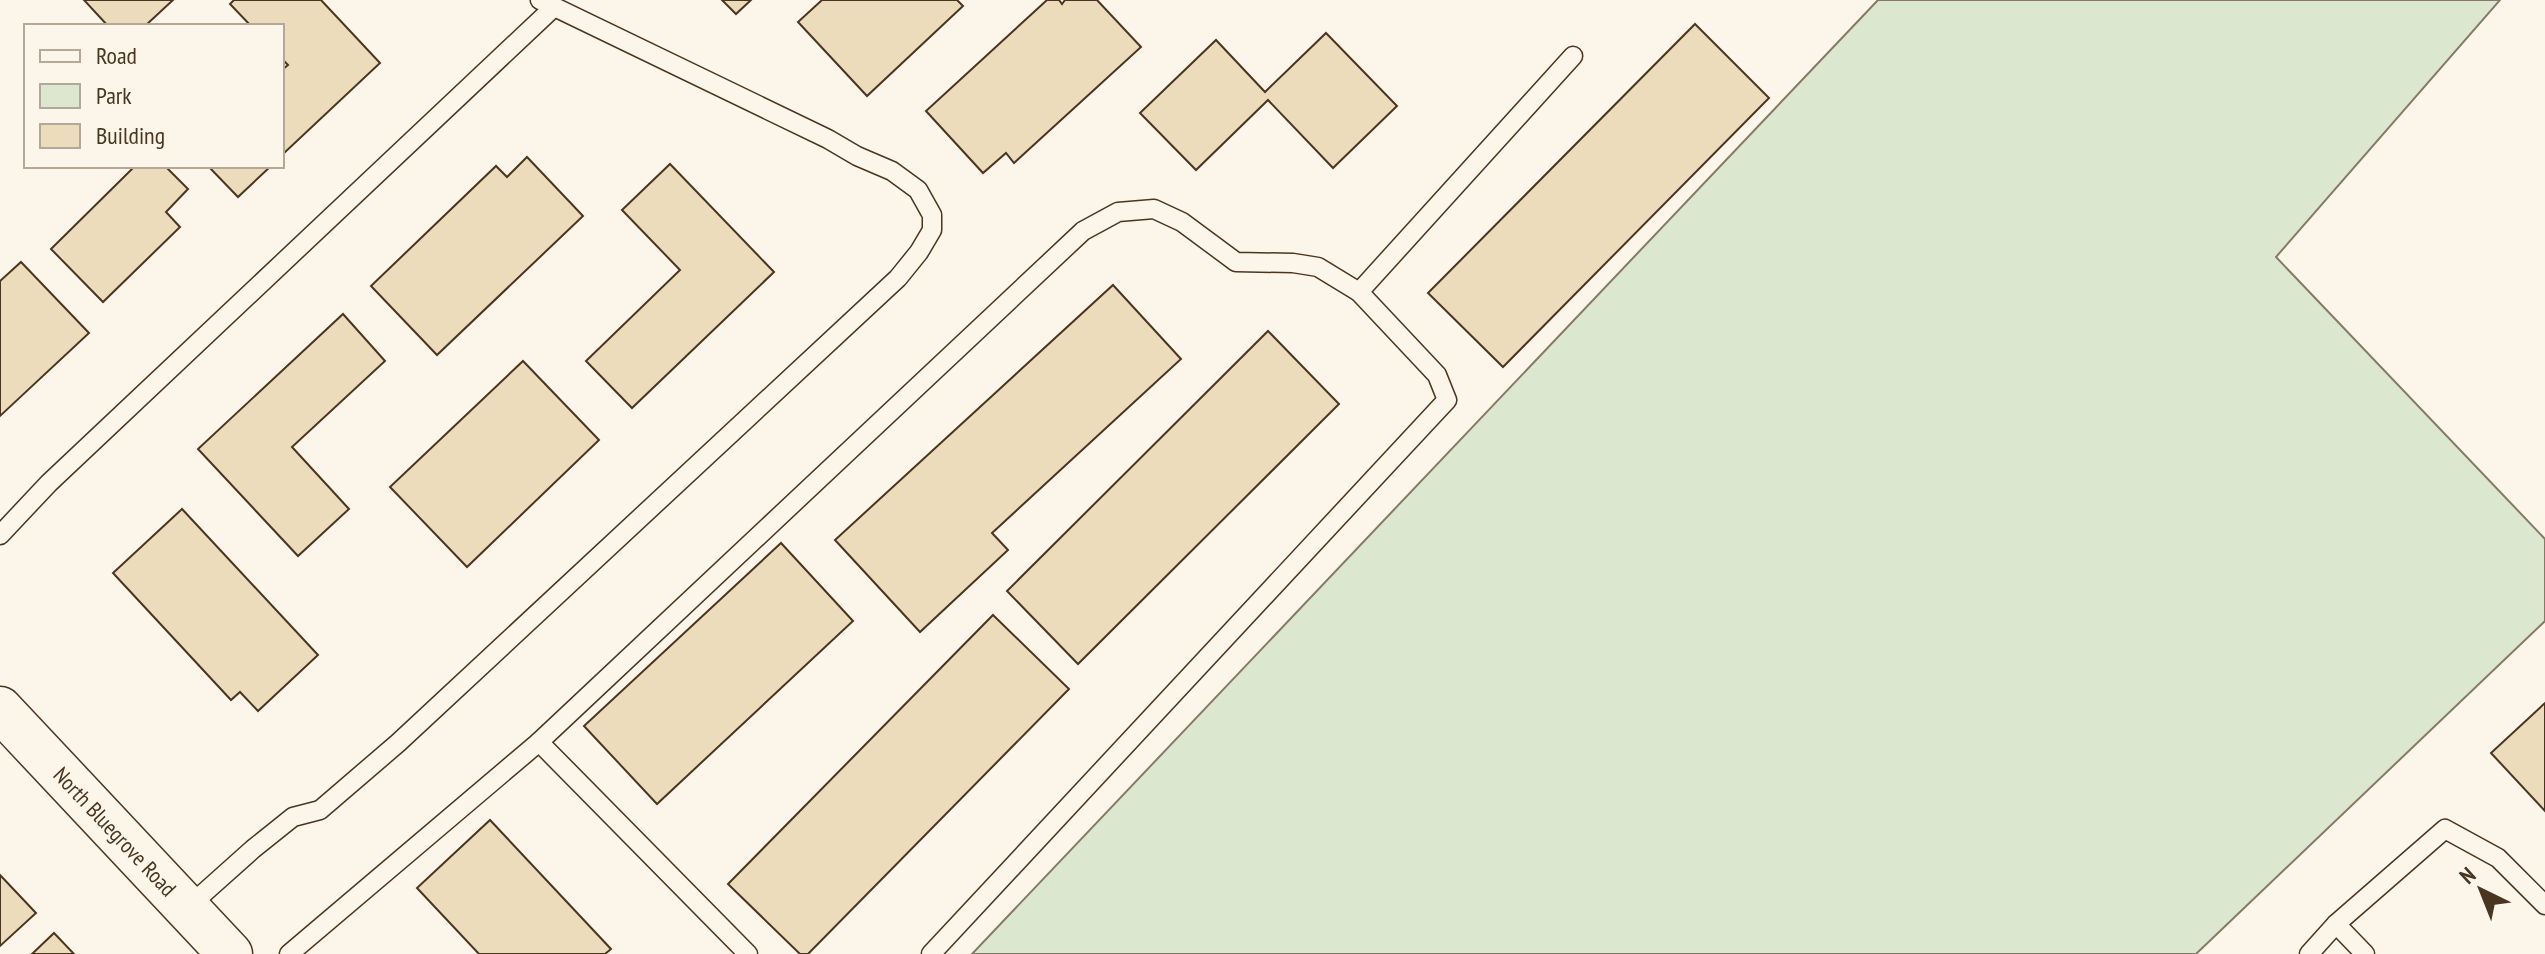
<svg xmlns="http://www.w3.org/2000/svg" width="2545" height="954" viewBox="0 0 2545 954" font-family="'PT Sans Narrow',sans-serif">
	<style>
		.green { fill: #dce7d0; stroke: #887966; stroke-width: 2 }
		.building { fill: #ecdcbc; stroke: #4a3520; stroke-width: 2 }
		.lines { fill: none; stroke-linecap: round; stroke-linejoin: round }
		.lane-casing { stroke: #4a3520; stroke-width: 21 }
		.secondary-casing { stroke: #4a3520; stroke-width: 47 }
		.lane { stroke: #fbf6e9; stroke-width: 18 }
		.secondary { stroke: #fbf6e9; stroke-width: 44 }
		.labels { text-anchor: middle; stroke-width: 6; stroke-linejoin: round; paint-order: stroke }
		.street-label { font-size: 22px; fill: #4a3520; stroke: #fbf6e9 }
	</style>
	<rect width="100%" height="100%" fill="#fbf6e9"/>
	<path class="green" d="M1878,0H2500L2276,257L2545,539V621L2196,954H972Z"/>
	<g class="building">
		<path d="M84,0H173L145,26H108Z"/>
		<path d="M234,0H321L380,63L282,155V70L288,65L282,59V26H251L230,4Z"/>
		<path d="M722,0H751L736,14Z"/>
		<path d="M822,0H957L963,6L867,96L798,22Z"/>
		<path d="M1047,0H1059L1062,4L1065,0H1097L1141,47L1014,163L1006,153L983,173L926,111Z"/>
		<path d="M1695,24L1769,98L1503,367L1428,293Z"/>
		<path d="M1326,33L1397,106L1333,168L1268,100L1196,170L1140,113L1216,40L1265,92Z"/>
		<path d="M527,157L583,216L437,355L371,286L496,166L507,177Z"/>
		<path d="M670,164L774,272L632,408L586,361L680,270L622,210Z"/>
		<path d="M135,166H165L188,189L166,212L180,227L103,302L51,249Z"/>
		<path d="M208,166H271L238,197Z"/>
		<path d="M21,262L89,333L0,416V281Z"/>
		<path d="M1113,285L1181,359L992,533L1008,550L920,632L835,540Z"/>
		<path d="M343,314L385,361L292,447L349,509L298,556L198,449Z"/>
		<path d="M1268,331L1339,404L1078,664L1007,591Z"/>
		<path d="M523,361L599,440L467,567L390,487Z"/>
		<path d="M182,509L318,655L258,711L240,692L231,700L113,573Z"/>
		<path d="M781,543L853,621L657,804L584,726Z"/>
		<path d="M993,615L1069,689L808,954H800L728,884Z"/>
		<path d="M2545,703V811L2491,753Z"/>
		<path d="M490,820L611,949L605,954H479L417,888Z"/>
		<path d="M0,875L36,913L0,946Z"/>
		<path d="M54,933L74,954H32Z"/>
	</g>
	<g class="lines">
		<defs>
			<g id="lane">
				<path d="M1359,292L1573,56"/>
				<path d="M0,535L49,483L554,7"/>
				<path d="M539,742L748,954"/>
				<path d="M187,908L253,849L293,817L320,810L398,743L898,278L919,252L932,230V215L918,190L892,171L857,156L828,139L540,0"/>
				<path d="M2336,924L2365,954"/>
				<path d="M289,954L539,742L1083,231L1118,212L1154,209L1182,222L1236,262L1293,263L1318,267L1359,292L1437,375L1447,400L931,954"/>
				<path d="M2309,954L2336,924L2445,829L2498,858L2545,905"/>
			</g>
			<g id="secondary">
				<path id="s1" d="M0,709L230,954"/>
			</g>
		</defs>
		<use href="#lane" class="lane-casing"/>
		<use href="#secondary" class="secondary-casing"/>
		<use href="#lane" class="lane"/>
		<use href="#secondary" class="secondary"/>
	</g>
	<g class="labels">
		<g class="street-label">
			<text dy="8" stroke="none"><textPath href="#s1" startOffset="168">North Bluegrove Road</textPath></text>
		</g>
	</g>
	<rect x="24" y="24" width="260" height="144" fill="#fbf6e9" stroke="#b4a999" stroke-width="2"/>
	<rect x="40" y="50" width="40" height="12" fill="#fbf6e9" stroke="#b4a999" stroke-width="2"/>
	<text x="96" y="64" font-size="24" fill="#4a3520">Road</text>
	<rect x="40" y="84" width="40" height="24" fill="#dce7d0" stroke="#b4a999" stroke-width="2"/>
	<text x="96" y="104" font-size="24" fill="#4a3520">Park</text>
	<rect x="40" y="124" width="40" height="24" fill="#ecdcbc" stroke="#b4a999" stroke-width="2"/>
	<text x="96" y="144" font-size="24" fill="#4a3520">Building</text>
	<g transform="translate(2481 890) rotate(317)" stroke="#fbf6e9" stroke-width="6" paint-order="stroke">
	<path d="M0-6L14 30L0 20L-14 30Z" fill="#4a3520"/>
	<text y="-12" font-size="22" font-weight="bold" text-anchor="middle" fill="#4a3520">N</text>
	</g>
</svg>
